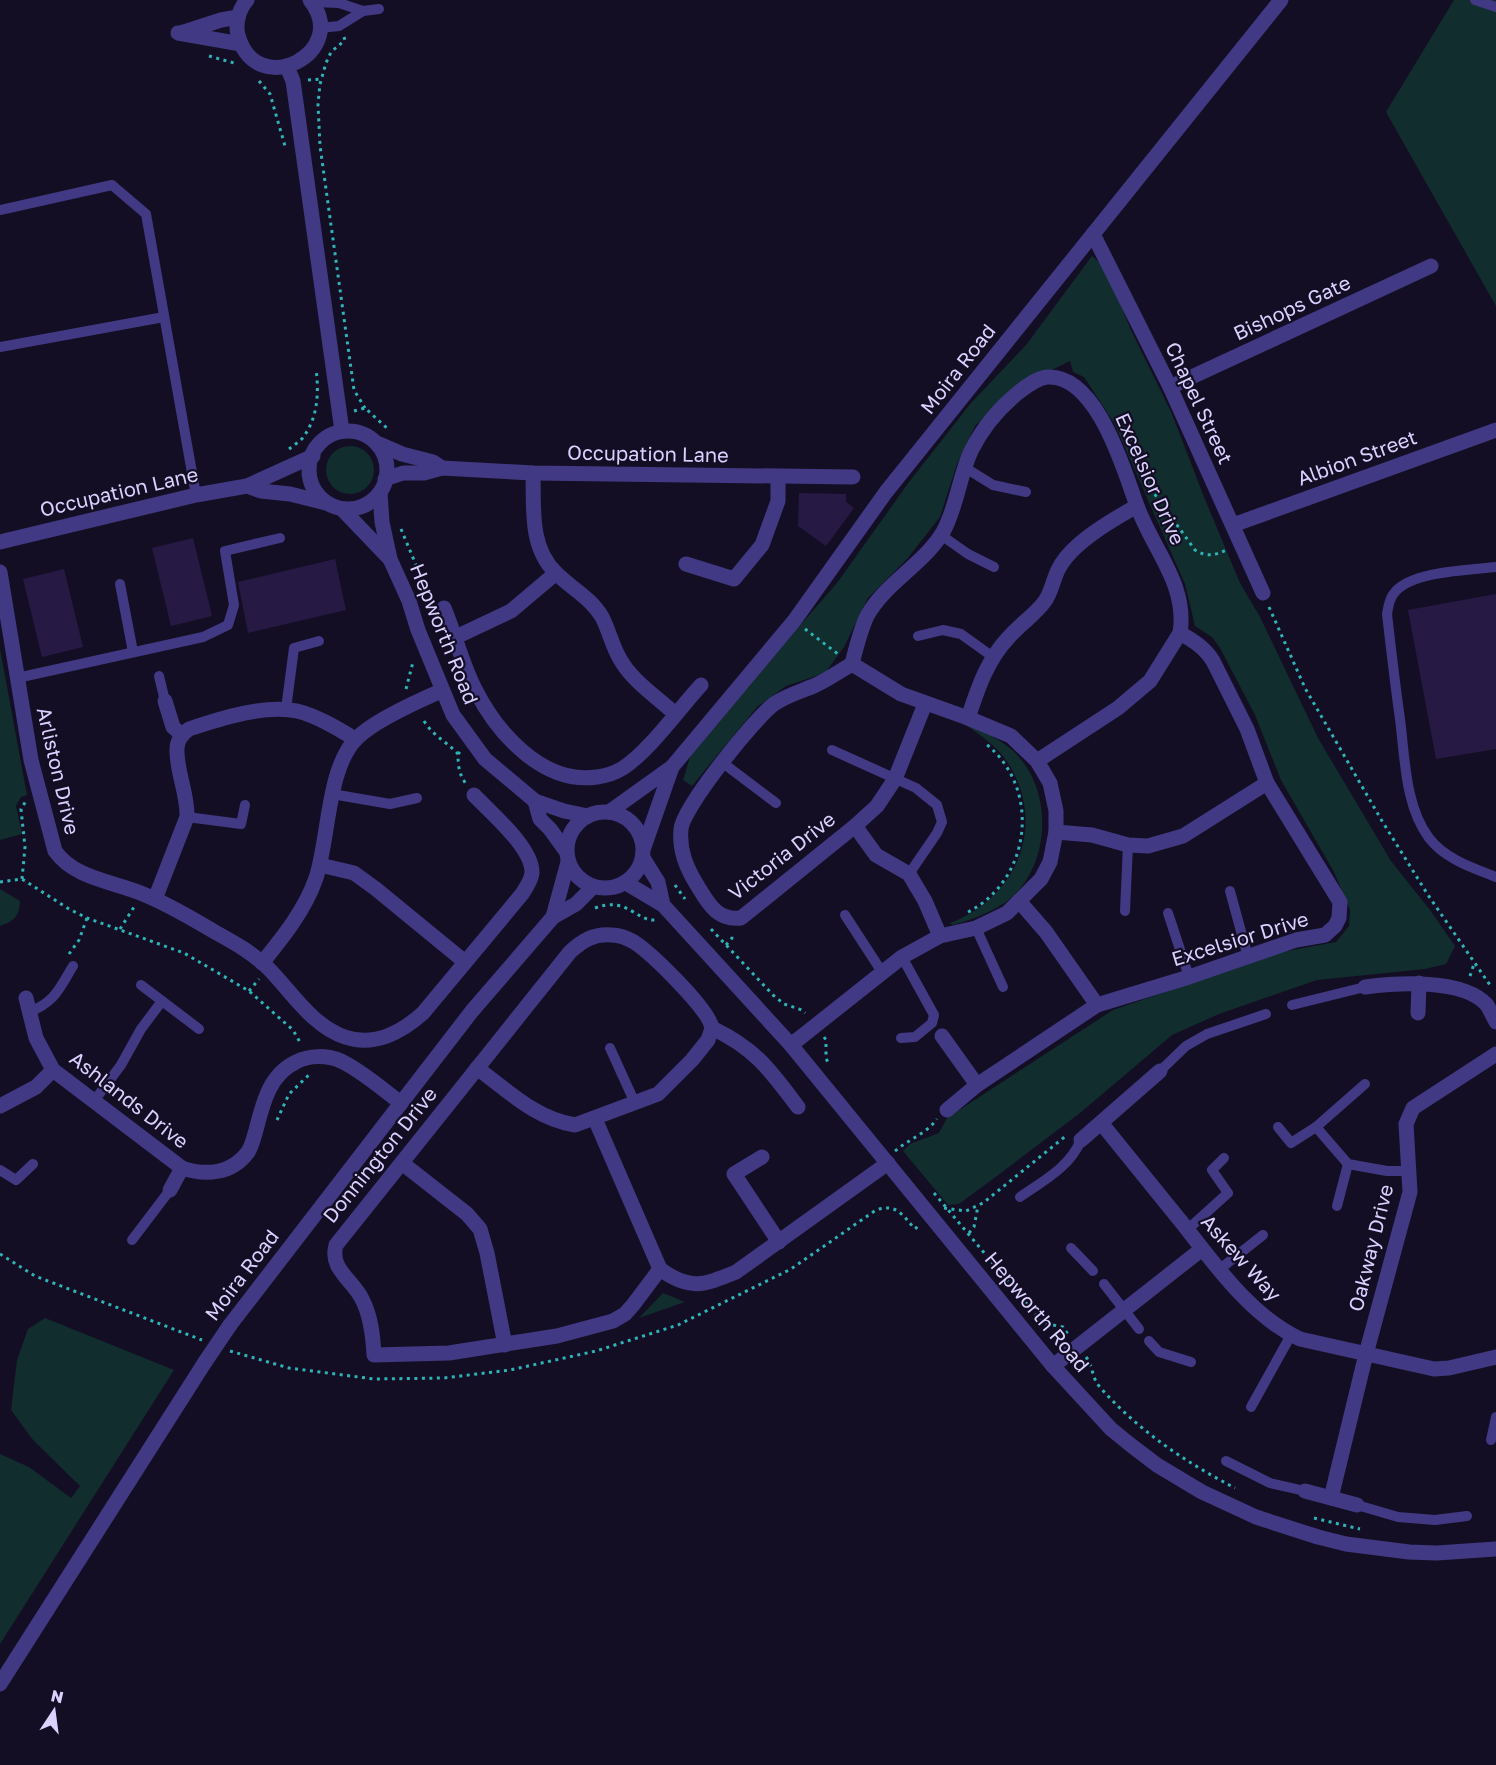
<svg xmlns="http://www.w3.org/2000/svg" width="1496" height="1765" viewBox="0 0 1496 1765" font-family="'Golos Text',sans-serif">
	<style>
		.green { fill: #112d2e }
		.building { fill: #261a45 }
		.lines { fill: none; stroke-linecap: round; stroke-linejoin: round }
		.path { stroke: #2eb4b7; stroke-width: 3; stroke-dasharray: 3 4.5; stroke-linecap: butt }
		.service { stroke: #413983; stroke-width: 10 }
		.minor { stroke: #413983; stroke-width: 15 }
		.tertiary { stroke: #413983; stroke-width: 15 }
		.tertiary-bridge { stroke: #413983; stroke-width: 15 }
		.labels { text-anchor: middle; stroke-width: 4.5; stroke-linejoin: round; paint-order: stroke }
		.street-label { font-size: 20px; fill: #dad1ff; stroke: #140e24 }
	</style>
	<rect width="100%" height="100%" fill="#140e24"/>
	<g class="green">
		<path d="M1454,0H1496V306L1386,112Z"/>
		<path d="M1092,256L1106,268L1130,328L1172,414L1204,497L1240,583L1260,617L1318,738L1391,861L1430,910L1455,946L1446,964L1425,969L1317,980L1219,1014L1172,1035L1080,1113L997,1176L959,1204L948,1205L903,1151L910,1144L939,1133L947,1118L1113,1010L1281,952L1336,942L1349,926L1350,910L1334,872L1281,780L1255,715L1220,648L1212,637L1195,626L1185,584L1114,423L1084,377L1073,372L1070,361L1015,388L975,426L957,464L940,517L907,559L868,598L844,647L825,673L786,686L757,707L692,786L683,780L690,757L763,668L837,583L909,482L971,403L1026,345Z"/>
		<circle cx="350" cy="470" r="24"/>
		<path d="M0,649L27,795L21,797L16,806L22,834L0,840Z"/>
		<path d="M956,719C976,728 996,736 1012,750C1053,786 1052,862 1011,898C994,912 973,919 953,925L950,923C1016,898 1048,826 1008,763C996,744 975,731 956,719Z"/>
		<path d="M0,889L20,901C19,917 14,921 0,926Z"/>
		<path d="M663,1293L685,1302L639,1318Z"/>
		<path d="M45,1318L174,1370L0,1644V1454L29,1467L71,1498L80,1486L33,1440L11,1410L17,1360L28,1329Z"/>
	</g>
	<g class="building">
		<path d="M799,493L846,494V502L854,508L826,546L798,526Z"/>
		<path d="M193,538L212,616L171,626L152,548Z"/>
		<path d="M335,559L346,610L248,633L238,582Z"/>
		<path d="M64,569L83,647L42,657L23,579Z"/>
		<path d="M1496,594V749L1436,759L1408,610Z"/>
	</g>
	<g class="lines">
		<g class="path">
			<path d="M344,37L345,40L331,52L326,63L320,84L318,104L320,146L354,390L365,408"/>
			<path d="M209,56L234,63"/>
			<path d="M308,80L321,79"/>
			<path d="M259,81L270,94L285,146"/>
			<path d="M354,411L365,408L389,430"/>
			<path d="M289,449C294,445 301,441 304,436C318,417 319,391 316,369"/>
			<path d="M1146,482L1195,550C1207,558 1216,555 1228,549"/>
			<path d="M401,529L431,601"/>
			<path d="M1269,607L1305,688L1382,821L1428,895L1492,988"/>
			<path d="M805,629L838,654"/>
			<path d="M406,689L413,662"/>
			<path d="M424,721C433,736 446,741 458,754"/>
			<path d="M460,752L458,754C458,766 459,774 466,784"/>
			<path d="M22,879L25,847L21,809L26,801"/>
			<path d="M0,882L22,879L69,909L87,918L184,953L249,991L293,1030L301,1044"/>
			<path d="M675,885L685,899"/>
			<path d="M595,908C628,896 636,922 656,920"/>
			<path d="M968,912C1031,880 1042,789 986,744"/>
			<path d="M120,929L134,907"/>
			<path d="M711,929L773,995L784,1004L802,1010L805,1013"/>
			<path d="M726,945L732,938V934"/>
			<path d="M69,954L79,940L87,918"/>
			<path d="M1470,976L1474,964"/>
			<path d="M249,991L259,979"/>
			<path d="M824,1037L826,1040V1058L829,1065"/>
			<path d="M277,1120L289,1094L311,1073"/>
			<path d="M895,1151C909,1139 926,1134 937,1119"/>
			<path d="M934,1193L1043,1323L1063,1327L1069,1336"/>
			<path d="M944,1208L966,1211L983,1203L1067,1135"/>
			<path d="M969,1233L974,1227L978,1206"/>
			<path d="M0,1254L35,1276L202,1340"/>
			<path d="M230,1351L289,1368L374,1379L444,1378L510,1370L596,1351L678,1325L791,1269L876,1210C897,1203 902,1215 915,1229L919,1225"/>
			<path d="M1086,1357C1093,1366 1092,1378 1099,1386C1136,1429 1185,1462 1235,1488"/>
			<path d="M1314,1518L1360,1529"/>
		</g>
		<g class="service">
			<path d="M1475,0L1496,7"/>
			<path d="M313,2L339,3L363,11"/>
			<path d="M320,28L339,26L363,11L379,9"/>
			<path d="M0,210L112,185L146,214L196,495"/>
			<path d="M0,347L164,317"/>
			<path d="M964,467L993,485L1026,492"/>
			<path d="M941,535L968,554L994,567"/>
			<path d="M1496,567C1470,570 1412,571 1395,592C1390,597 1388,607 1387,614C1391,649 1395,684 1400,719C1405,758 1405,806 1429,838C1445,859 1473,868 1496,877"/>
			<path d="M120,584L133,652"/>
			<path d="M918,636L943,630L961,634L993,657"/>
			<path d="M159,676L165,701"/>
			<path d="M17,678L203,637L228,625L234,605L225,551L280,538"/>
			<path d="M286,709L294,648L319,641"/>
			<path d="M832,750L916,788L937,805L942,822L937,833L909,874"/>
			<path d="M723,763L776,803"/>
			<path d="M332,794L390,804L417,798"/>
			<path d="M187,817L241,824L245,805"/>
			<path d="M1230,891L1248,957"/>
			<path d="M1125,911L1128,845"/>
			<path d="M1168,913L1189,977"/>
			<path d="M845,915L882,972"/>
			<path d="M976,928L1003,987"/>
			<path d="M141,985L199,1029"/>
			<path d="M1292,1005L1365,987"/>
			<path d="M29,1012C55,1002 59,989 73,966"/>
			<path d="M901,1038L915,1037L932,1023L934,1015L902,957"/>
			<path d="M610,1048L635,1103"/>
			<path d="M1160,1071L1186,1046L1207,1034L1266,1014"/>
			<path d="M1365,1084L1316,1127L1348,1164L1387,1171H1409"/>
			<path d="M94,1101L121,1065L141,1029L162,1001"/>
			<path d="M1278,1127L1291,1143L1316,1127"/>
			<path d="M0,1170L16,1180L33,1164"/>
			<path d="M1020,1197C1043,1181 1070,1167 1081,1140"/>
			<path d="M1337,1206L1348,1164"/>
			<path d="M1187,1230L1228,1193L1212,1170L1224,1158"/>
			<path d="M132,1240L170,1190"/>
			<path d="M1071,1248L1093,1271"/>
			<path d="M1220,1269L1263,1235"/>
			<path d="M1104,1284L1139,1329"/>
			<path d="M1149,1341L1159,1352L1191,1362"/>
			<path d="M1251,1407L1291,1335"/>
			<path d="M1491,1440L1496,1417"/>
			<path d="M1226,1461L1270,1483L1305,1491"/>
			<path d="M1357,1505L1398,1517L1435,1520L1467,1516"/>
		</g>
		<g class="minor">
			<path d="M178,33L241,44"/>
			<path d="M181,33L221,20L238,17"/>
			<path d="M1093,234L1170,387L1263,593"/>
			<path d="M1170,387L1431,266"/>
			<path d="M379,444L402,454L433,462L442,468"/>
			<path d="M533,473C534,507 529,547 556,573C571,588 591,598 602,617C609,630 612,646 620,659C632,681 657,697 675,714"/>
			<path d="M385,479L403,473H424L442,468L533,473L853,477"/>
			<path d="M1233,525L1496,430"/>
			<path d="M686,564L734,579L762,545L778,501V478"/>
			<path d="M0,572L31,760L55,851C75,879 112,881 143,894C168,904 191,918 215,932C233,942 253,953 268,968C291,991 312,1026 345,1037C374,1047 402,1032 423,1013L522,894C526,888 531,881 532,873C533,848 491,813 474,795"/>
			<path d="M444,608C455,634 462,664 475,689C497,733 543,785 597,777C606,776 615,773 623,768C649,751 679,709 701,685"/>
			<path d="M456,637L511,611L556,573"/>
			<path d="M852,664C840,671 829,679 816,685C802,691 787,695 774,704C755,718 683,807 681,829C679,850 686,867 697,885C708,903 717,921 741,918L855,826L877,806L895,779L925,704"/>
			<path d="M165,701L173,727L182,735"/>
			<path d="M968,718C978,688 987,660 1009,637C1020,624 1035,615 1045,601C1052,591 1053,579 1059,568C1072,543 1112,520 1137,506"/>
			<path d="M1037,761L1118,708L1150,681L1180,633"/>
			<path d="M855,826L876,855L909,874L925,901L940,936"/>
			<path d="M1056,832L1092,835L1128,845L1148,846L1183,836L1267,783"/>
			<path d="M320,865L354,873L376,889L465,962"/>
			<path d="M155,899L187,817C188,795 176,770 177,749C177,741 182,734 189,729C219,719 265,704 297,711C317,716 337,728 355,739"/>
			<path d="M1019,901L1046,932L1097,1005"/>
			<path d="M262,963C283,937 305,910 316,878C329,839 327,767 357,738C375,720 418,701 441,691"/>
			<path d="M1365,987C1396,983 1463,978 1487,1005C1490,1010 1493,1016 1496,1022"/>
			<path d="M26,998L36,1038L53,1070L182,1168C206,1176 232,1174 248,1152C252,1146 254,1137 256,1130C263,1103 269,1075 296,1062C309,1055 327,1055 341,1061C362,1071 382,1089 401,1103"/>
			<path d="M1418,1013L1419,983"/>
			<path d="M942,1036L977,1085"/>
			<path d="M791,1045L902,957L940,936L976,928L1007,913L1041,879L1050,862L1056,832V811L1050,783L1037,761L1011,736L968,718L901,694L852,664C856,648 860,631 867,616C885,583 924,564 943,532C957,507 959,477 971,451C983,427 999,408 1019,392C1027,386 1037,378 1047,377C1096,374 1123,467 1136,503C1151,548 1188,583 1180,633C1194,641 1205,648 1213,661L1247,729L1267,783L1340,902L1339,918L1335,926L1325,935L1296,940L1189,977L1097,1005L977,1085L947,1110"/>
			<path d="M477,1068C508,1091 536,1119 575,1125L658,1094L692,1060L708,1040L712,1028"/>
			<path d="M0,1106L36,1087L53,1070"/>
			<path d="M798,1107C770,1070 756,1049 712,1028C709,1009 651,953 634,942C627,938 619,935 612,935C594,933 582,941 570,952L336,1245C329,1269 353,1280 362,1299C371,1316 373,1336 374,1355L449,1353L557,1336L613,1321L625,1314L633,1305L660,1269C690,1291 704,1285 736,1272L888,1163"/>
			<path d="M595,1119L660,1269"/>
			<path d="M1102,1124C1129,1157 1156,1191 1183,1224C1215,1265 1252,1317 1300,1339L1434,1369L1449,1368L1496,1357"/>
			<path d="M1081,1140L1160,1071"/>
			<path d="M762,1157L734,1174L779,1242"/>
			<path d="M402,1163L467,1214L480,1229L487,1253L505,1345"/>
			<path d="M170,1190L182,1168"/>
			<path d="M1053,1366L1202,1249"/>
			<path d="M1305,1491L1357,1505"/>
			<path d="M1331,1498L1366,1354L1410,1192L1406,1124L1413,1108L1496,1054"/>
		</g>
		<g class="tertiary">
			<path d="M247,0C239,9 235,23 238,35C256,102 352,52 310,0"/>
			<path d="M287,67L293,81L342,431"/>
			<circle cx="348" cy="470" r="39"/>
			<path d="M247,486L261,491L290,494L326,503"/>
			<path d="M380,493L382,522L390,559L409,601L418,630L453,715L485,759L535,801L564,811L588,816"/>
			<path d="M342,509L390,559"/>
			<path d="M0,542L196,495L247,486L313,456"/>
			<path d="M535,801L540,819L550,829L566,851"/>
			<circle cx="605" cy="850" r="38"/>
			<path d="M609,812L672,767L794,621L886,492L1281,0"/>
			<path d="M644,847L672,767"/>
			<path d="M643,858L658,882L663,905"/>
			<path d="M626,883L663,905L791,1045L1053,1366L1111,1429L1132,1446L1157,1465L1202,1492L1256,1517L1318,1537L1346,1544L1409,1552L1437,1553L1496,1549"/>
			<path d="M553,917L568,862"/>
			<path d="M230,1325L472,1011L553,917L576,904L593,887"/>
			<path d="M0,1684L205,1362"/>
		</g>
		<path class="tertiary-bridge" d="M205,1362L230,1325"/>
	</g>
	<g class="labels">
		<g class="street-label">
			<text transform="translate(1292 308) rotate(-25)" y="7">Bishops Gate</text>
			<text transform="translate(958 369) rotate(-52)" y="7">Moira Road</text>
			<text transform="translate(1199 403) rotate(65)" y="7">Chapel Street</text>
			<text transform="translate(648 454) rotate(1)" y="7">Occupation Lane</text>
			<text transform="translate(1357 458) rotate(-20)" y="7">Albion Street</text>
			<text transform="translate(1150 479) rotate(66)" y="7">Excelsior Drive</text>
			<text transform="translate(119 492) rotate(-13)" y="7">Occupation Lane</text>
			<text transform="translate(444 634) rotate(68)" y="7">Hepworth Road</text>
			<text transform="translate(58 771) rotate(77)" y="7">Arliston Drive</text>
			<text transform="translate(782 856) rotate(-38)" y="7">Victoria Drive</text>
			<text transform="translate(1240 939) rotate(-17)" y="7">Excelsior Drive</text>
			<text transform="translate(129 1100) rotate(38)" y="7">Ashlands Drive</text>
			<text transform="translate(380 1155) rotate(-51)" y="7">Donnington Drive</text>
			<text transform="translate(1371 1248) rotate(-76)" y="7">Oakway Drive</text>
			<text transform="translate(1241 1258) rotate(48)" y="7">Askew Way</text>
			<text transform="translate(242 1275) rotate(-53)" y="7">Moira Road</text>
			<text transform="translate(1037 1312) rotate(50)" y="7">Hepworth Road</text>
		</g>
	</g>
	<g transform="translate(54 1711) rotate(13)" stroke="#140e24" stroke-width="4.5" paint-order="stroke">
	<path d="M0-4.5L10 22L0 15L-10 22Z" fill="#dad1ff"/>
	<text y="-9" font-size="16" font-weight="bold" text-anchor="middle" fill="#dad1ff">N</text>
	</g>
</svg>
